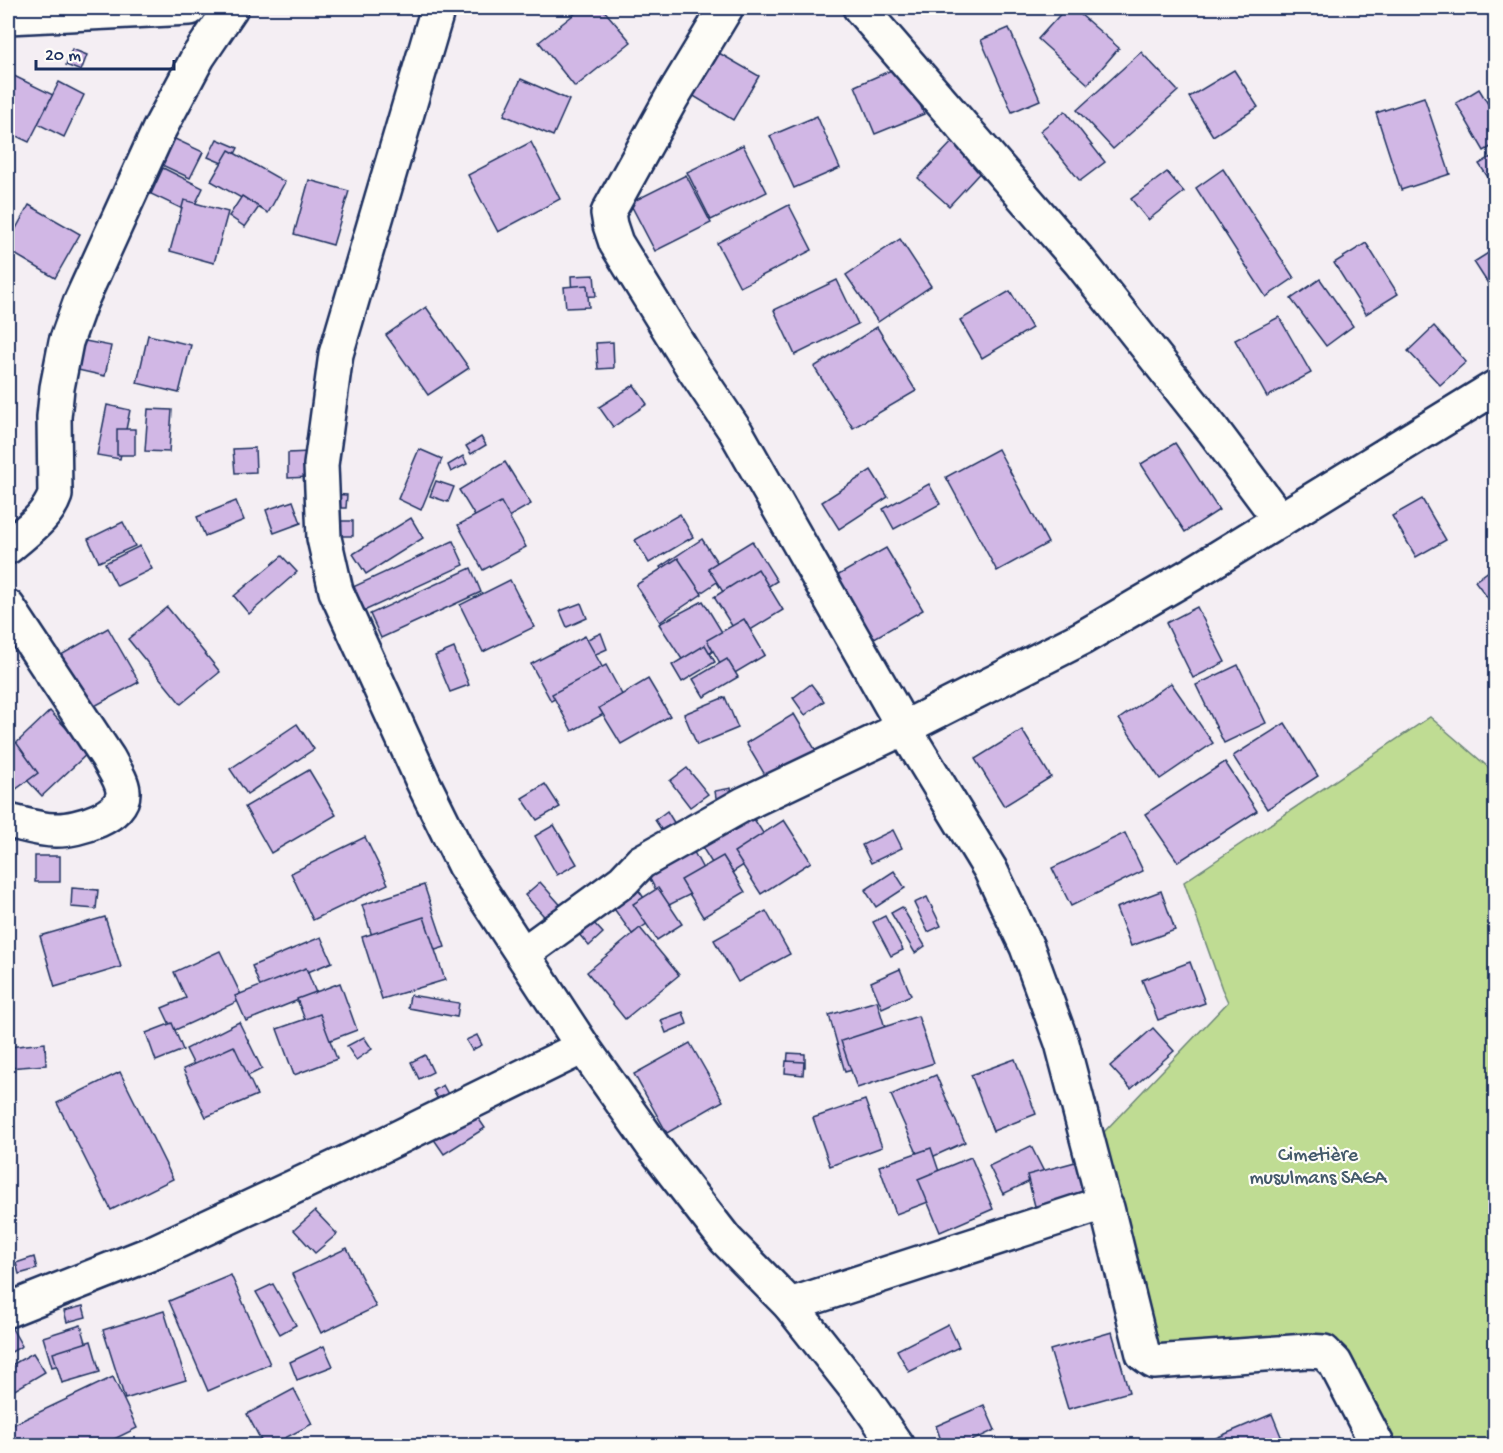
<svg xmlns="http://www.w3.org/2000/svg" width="1503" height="1453" viewBox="0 0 1503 1453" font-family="'Gochi Hand',sans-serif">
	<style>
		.green { fill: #bfdc93; stroke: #6d8678; stroke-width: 1.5 }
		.building { fill: #d1b7e5; stroke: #1b2f5e; stroke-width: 1.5 }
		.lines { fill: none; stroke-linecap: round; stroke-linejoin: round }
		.minor-casing { stroke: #1b2f5e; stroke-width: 38 }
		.minor { stroke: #fdfcf7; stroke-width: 33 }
		.labels { text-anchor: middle; stroke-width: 4.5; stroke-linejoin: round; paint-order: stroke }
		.park-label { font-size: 20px; fill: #445a6b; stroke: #fdfcf7 }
	</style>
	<rect width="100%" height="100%" fill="#f4eef3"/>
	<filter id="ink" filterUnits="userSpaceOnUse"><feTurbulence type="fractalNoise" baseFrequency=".0167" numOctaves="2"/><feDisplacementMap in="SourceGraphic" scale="12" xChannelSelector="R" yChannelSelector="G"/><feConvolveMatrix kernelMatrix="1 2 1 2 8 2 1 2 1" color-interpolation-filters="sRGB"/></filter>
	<g filter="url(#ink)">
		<path class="green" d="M1430,717L1495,773V1445H1393L1337,1341L1149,1347L1103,1133L1228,1002L1222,989L1184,882Z"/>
		<g class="building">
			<path d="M582,8H602L631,42L575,87L539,42Z"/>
			<path d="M1066,8H1073L1119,48L1088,84L1038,39Z"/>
			<path d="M1009,28L1040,100L1012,112L981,40Z"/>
			<path d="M72,49L87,55L81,71L66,65Z"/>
			<path d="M712,49L759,76L733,120L687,92Z"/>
			<path d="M1141,52L1178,91L1113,149L1077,110Z"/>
			<path d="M903,65L924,114L875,134L855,86Z"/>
			<path d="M1234,70L1258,107L1213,136L1189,97Z"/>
			<path d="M8,73L53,95L29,142L8,132Z"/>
			<path d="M521,79L569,100L553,136L504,115Z"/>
			<path d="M59,82L84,95L64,137L38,124Z"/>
			<path d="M1479,89L1496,117V144L1484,151L1456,103Z"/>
			<path d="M1424,97L1450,174L1401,190L1376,113Z"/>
			<path d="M1065,111L1105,162L1080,181L1040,131Z"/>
			<path d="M817,116L840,168L794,188L770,136Z"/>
			<path d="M162,133L203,152L190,178L149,159Z"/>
			<path d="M957,137L987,165L949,206L918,178Z"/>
			<path d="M217,139L238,148L229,166L208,157Z"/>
			<path d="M531,142L560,199L498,232L468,175Z"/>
			<path d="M743,145L767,192L711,220L687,172Z"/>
			<path d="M229,150L285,182L268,213L211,181Z"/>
			<path d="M1496,154V189L1479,164Z"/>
			<path d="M163,168L203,188L191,213L151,194Z"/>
			<path d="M1223,169L1294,278L1266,297L1196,188Z"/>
			<path d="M1167,172L1184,192L1148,220L1131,199Z"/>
			<path d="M686,175L711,223L655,251L630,203Z"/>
			<path d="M309,180L349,191L333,245L294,234Z"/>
			<path d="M242,196L259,207L245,227L229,216Z"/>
			<path d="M184,200L228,212L214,263L170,251Z"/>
			<path d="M29,205L80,234L55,278L8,250V243Z"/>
			<path d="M789,205L812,250L740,287L717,243Z"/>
			<path d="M900,239L931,286L878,322L846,275Z"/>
			<path d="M1366,243L1398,294L1366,314L1334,263Z"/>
			<path d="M1496,248V296L1474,262Z"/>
			<path d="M594,275L596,296L572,297L571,276Z"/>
			<path d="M1320,279L1353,326L1326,346L1291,299Z"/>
			<path d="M837,280L858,324L795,355L774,310Z"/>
			<path d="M587,285L589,307L566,308L564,287Z"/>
			<path d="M1010,291L1032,328L982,358L960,320Z"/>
			<path d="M426,307L469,368L428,395L386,335Z"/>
			<path d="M1279,317L1311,373L1267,397L1235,340Z"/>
			<path d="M1434,326L1466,362L1440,385L1408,351Z"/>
			<path d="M877,327L916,391L853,428L814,367Z"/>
			<path d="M148,335L191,345L179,393L137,383Z"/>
			<path d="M75,339L111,346L105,376L69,368Z"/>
			<path d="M613,342L614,368L598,369L596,343Z"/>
			<path d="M634,385L647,404L613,427L599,407Z"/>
			<path d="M107,405L130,410L120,459L97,455Z"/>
			<path d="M148,409L172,410L169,452L145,451Z"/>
			<rect x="117" y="429" width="18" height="26"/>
			<path d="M481,437L486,445L471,454L466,446Z"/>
			<path d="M1175,443L1219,510L1185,532L1141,464Z"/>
			<path d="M255,448L256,472L235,473L233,449Z"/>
			<path d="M419,449L442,459L421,510L398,499Z"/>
			<path d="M998,449L1048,543L997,571L946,477Z"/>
			<path d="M309,452L310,477L288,478V453Z"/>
			<path d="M463,456L467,464L451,472L448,465Z"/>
			<path d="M505,462L531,504L484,531L459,490Z"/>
			<path d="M871,470L888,497L839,529L822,502Z"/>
			<path d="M436,481L454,487L448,502L430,496Z"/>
			<path d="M929,484L940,504L894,529L883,509Z"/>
			<path d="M331,494L347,495L346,508H330Z"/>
			<path d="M1422,499L1446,540L1416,557L1392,516Z"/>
			<path d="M236,501L244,520L205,536L197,517Z"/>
			<path d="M293,501L301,523L274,533L266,510Z"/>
			<path d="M501,502L526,547L483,570L458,525Z"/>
			<path d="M680,514L693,537L649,563L635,540Z"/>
			<path d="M411,518L423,538L366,574L353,554Z"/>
			<rect x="336" y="521" width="17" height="15"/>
			<path d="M123,522L135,546L99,562L88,539Z"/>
			<path d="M702,539L726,576L684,604L660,567Z"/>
			<path d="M453,541L464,565L364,611L353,587Z"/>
			<path d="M752,541L777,581L733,608L708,568Z"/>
			<path d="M140,546L152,569L117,586L105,563Z"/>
			<path d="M886,548L923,610L871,640L835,577Z"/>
			<path d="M282,556L297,572L249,614L234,596Z"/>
			<path d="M678,558L702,594L660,622L636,585Z"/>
			<path d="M1496,566V609L1475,581Z"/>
			<path d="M471,568L481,592L381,638L370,614Z"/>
			<path d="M758,569L783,610L739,637L714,597Z"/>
			<path d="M510,580L534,627L483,652L460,605Z"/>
			<path d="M703,601L728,642L687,667L659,624Z"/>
			<path d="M581,603L587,618L567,627L560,611Z"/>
			<path d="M167,607L220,672L181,704L128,639Z"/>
			<path d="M1197,607L1225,662L1193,678L1166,623Z"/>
			<path d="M744,619L765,655L728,677L707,640Z"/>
			<path d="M108,628L139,682L91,708L61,655Z"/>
			<path d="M601,633L607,649L587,658L581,642Z"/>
			<path d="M585,636L605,672L551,701L531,664Z"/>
			<path d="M705,645L715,662L682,682L672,665Z"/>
			<path d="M454,648L469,685L450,692L435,656Z"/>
			<path d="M727,659L738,677L704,697L693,679Z"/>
			<path d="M606,665L626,702L572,731L552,694Z"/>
			<path d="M1238,665L1266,723L1224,743L1196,685Z"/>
			<path d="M648,679L670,716L621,744L599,708Z"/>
			<path d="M1171,683L1213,743L1160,779L1119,719Z"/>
			<path d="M811,684L824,701L805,715L793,698Z"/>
			<path d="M725,697L738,728L697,745L684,714Z"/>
			<path d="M50,711L89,752L42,796L8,760V751Z"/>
			<path d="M794,714L819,756L771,785L746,743Z"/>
			<path d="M1285,723L1318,776L1267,809L1233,756Z"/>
			<path d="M297,724L314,749L247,794L230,769Z"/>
			<path d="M1022,730L1051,777L1004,806L975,759Z"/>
			<path d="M8,731L38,773L8,795Z"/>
			<path d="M1225,762L1257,811L1178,862L1145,814Z"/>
			<path d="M687,768L708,794L690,807L670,781Z"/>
			<path d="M309,770L336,815L271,853L245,807Z"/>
			<path d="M545,784L560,807L537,820L522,798Z"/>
			<path d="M731,788L734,801L717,804L715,791Z"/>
			<path d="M745,805L772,847L722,879L695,836Z"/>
			<path d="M667,811L678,829L666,837L655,820Z"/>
			<path d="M784,820L811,862L761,894L734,852Z"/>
			<path d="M554,825L577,864L557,875L535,836Z"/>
			<path d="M893,830L902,848L871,863L862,845Z"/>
			<path d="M1125,833L1143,871L1071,906L1052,868Z"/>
			<path d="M365,837L388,884L313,920L291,873Z"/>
			<path d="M687,839L711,884L665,907L641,862Z"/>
			<rect x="35" y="856" width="25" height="26"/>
			<path d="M723,856L745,892L703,917L681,880Z"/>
			<path d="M894,871L905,888L876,907L865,890Z"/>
			<path d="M540,882L566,911L551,924L525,895Z"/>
			<path d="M633,882L657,917L632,934L607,899Z"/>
			<path d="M424,885L445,947L382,967L362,905Z"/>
			<path d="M72,888L98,890L96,909L71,907Z"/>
			<path d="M658,888L682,924L657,940L633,904Z"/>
			<path d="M1161,891L1175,930L1131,946L1116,908Z"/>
			<path d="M927,897L941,926L928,932L914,903Z"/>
			<path d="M902,907L925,946L915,953L891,913Z"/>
			<path d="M766,911L790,954L738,982L714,940Z"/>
			<path d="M885,916L903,950L891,956L873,922Z"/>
			<path d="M105,917L121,967L55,987L40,936Z"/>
			<path d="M424,917L445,980L382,999L362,937Z"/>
			<path d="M592,921L603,933L589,946L578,933Z"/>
			<path d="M640,928L679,975L625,1019L587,972Z"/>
			<path d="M321,937L332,962L262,991L252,966Z"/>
			<path d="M220,951L243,999L173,1031L162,1008L186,998L174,972Z"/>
			<path d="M1190,962L1205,1003L1158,1020L1142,980Z"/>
			<path d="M306,968L316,993L246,1021L235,996Z"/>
			<path d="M900,969L911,995L882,1008L871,982Z"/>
			<path d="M340,983L357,1030L315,1046L297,999Z"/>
			<path d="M410,995L459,1003L457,1017L408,1008Z"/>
			<path d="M877,1001L894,1058L845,1072L829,1015Z"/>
			<path d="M683,1012L687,1024L666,1033L661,1020Z"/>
			<path d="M320,1014L337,1059L294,1075L277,1029Z"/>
			<path d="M918,1016L934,1063L857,1088L841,1041Z"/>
			<path d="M239,1022L262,1069L209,1095L186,1049Z"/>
			<path d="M172,1023L183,1050L156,1061L146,1033Z"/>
			<path d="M1153,1028L1174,1051L1131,1089L1110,1066Z"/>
			<path d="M477,1035L482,1045L472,1050L466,1040Z"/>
			<path d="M364,1037L372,1049L356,1060L347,1046Z"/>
			<path d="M45,1043L46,1065L8,1068V1047Z"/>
			<path d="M690,1043L723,1101L667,1133L634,1074Z"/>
			<path d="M234,1046L257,1095L206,1117L183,1069Z"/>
			<path d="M788,1053L805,1054V1067L787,1066Z"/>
			<path d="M425,1055L433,1072L419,1079L411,1062Z"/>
			<path d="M1015,1059L1036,1114L993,1131L971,1075Z"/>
			<path d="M786,1061L804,1062L803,1075L785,1073Z"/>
			<path d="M120,1072L173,1179L111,1210L57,1103Z"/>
			<path d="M936,1075L965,1142L921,1162L891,1095Z"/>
			<path d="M443,1085L449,1096L439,1101L433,1091Z"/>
			<path d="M865,1100L882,1147L830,1166L813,1118Z"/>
			<path d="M474,1112L485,1128L444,1154L433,1138Z"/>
			<path d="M1031,1146L1045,1174L1003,1194L989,1166Z"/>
			<path d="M931,1148L947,1195L896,1214L879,1166Z"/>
			<path d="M971,1157L993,1209L940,1232L918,1179Z"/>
			<path d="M1079,1161L1089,1195L1036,1210L1027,1175Z"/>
			<path d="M315,1211L337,1234L315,1253L294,1230Z"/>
			<path d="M347,1248L376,1307L321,1333L292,1274Z"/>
			<path d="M34,1257L37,1269L19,1274L16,1263Z"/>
			<path d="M231,1275L270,1364L208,1391L169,1301Z"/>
			<path d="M273,1284L296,1325L280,1334L256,1292Z"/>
			<path d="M83,1306L86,1317L67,1322L64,1311Z"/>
			<path d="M164,1311L186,1380L125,1399L103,1330Z"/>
			<path d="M948,1324L959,1347L909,1372L897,1350Z"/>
			<path d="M10,1325L22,1346L8,1354V1327Z"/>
			<path d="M81,1325L90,1356L52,1367L43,1337Z"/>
			<path d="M1112,1332L1129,1392L1068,1409L1050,1350Z"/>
			<path d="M91,1341L100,1372L62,1383L53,1353Z"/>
			<path d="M324,1346L333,1366L297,1380L290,1362Z"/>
			<path d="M33,1353L45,1372L8,1394V1367Z"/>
			<path d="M113,1377L137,1428L100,1446H8V1427Z"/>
			<path d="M294,1389L312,1424L270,1446H264L247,1414Z"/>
			<path d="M984,1405L995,1430L961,1446H943L936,1426Z"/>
			<path d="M1272,1414L1285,1446H1220L1216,1438Z"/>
		</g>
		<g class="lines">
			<defs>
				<g id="minor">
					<path d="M438,8L336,354L321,465L324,538L336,591L423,782L464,865L583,1047L653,1146L726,1240L790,1305L865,1400L897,1446"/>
					<path d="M726,8L671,99L608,213L610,225L616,243L693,368L736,432L904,728L990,869L1027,947L1062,1043L1104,1203L790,1305"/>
					<path d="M860,8L1080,262L1213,430L1280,520"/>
					<path d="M8,17L190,8"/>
					<path d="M8,547C26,531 47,518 55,495L54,417L57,388L66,342L80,303L159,130L198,57L231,8"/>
					<path d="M8,607L108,758C113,768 122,780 123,791C125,817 77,830 57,830C42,831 23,824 8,821"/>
					<path d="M523,954L623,881L641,862L744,804L904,728L1082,638L1192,574L1496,387"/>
					<path d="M1104,1203L1107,1208L1143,1354L1154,1362L1307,1351L1324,1352L1335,1363L1378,1446"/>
					<path d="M8,1310L152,1253L373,1150L583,1047"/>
				</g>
			</defs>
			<use href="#minor" class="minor-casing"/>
			<use href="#minor" class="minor"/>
		</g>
	</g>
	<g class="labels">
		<g class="park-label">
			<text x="1318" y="1160">Cimetière<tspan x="1318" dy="23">musulmans SAGA</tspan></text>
		</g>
	</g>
	<rect width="1503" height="1453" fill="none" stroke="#fdfcf7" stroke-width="30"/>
	<rect x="15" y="15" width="1473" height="1423" fill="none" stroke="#1b2f5e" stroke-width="2" filter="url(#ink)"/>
	<path d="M36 60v9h138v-9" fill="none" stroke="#1b2f5e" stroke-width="3"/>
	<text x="45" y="60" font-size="18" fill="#1b2f5e" stroke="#fdfcf7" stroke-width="4.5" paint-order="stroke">20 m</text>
</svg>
